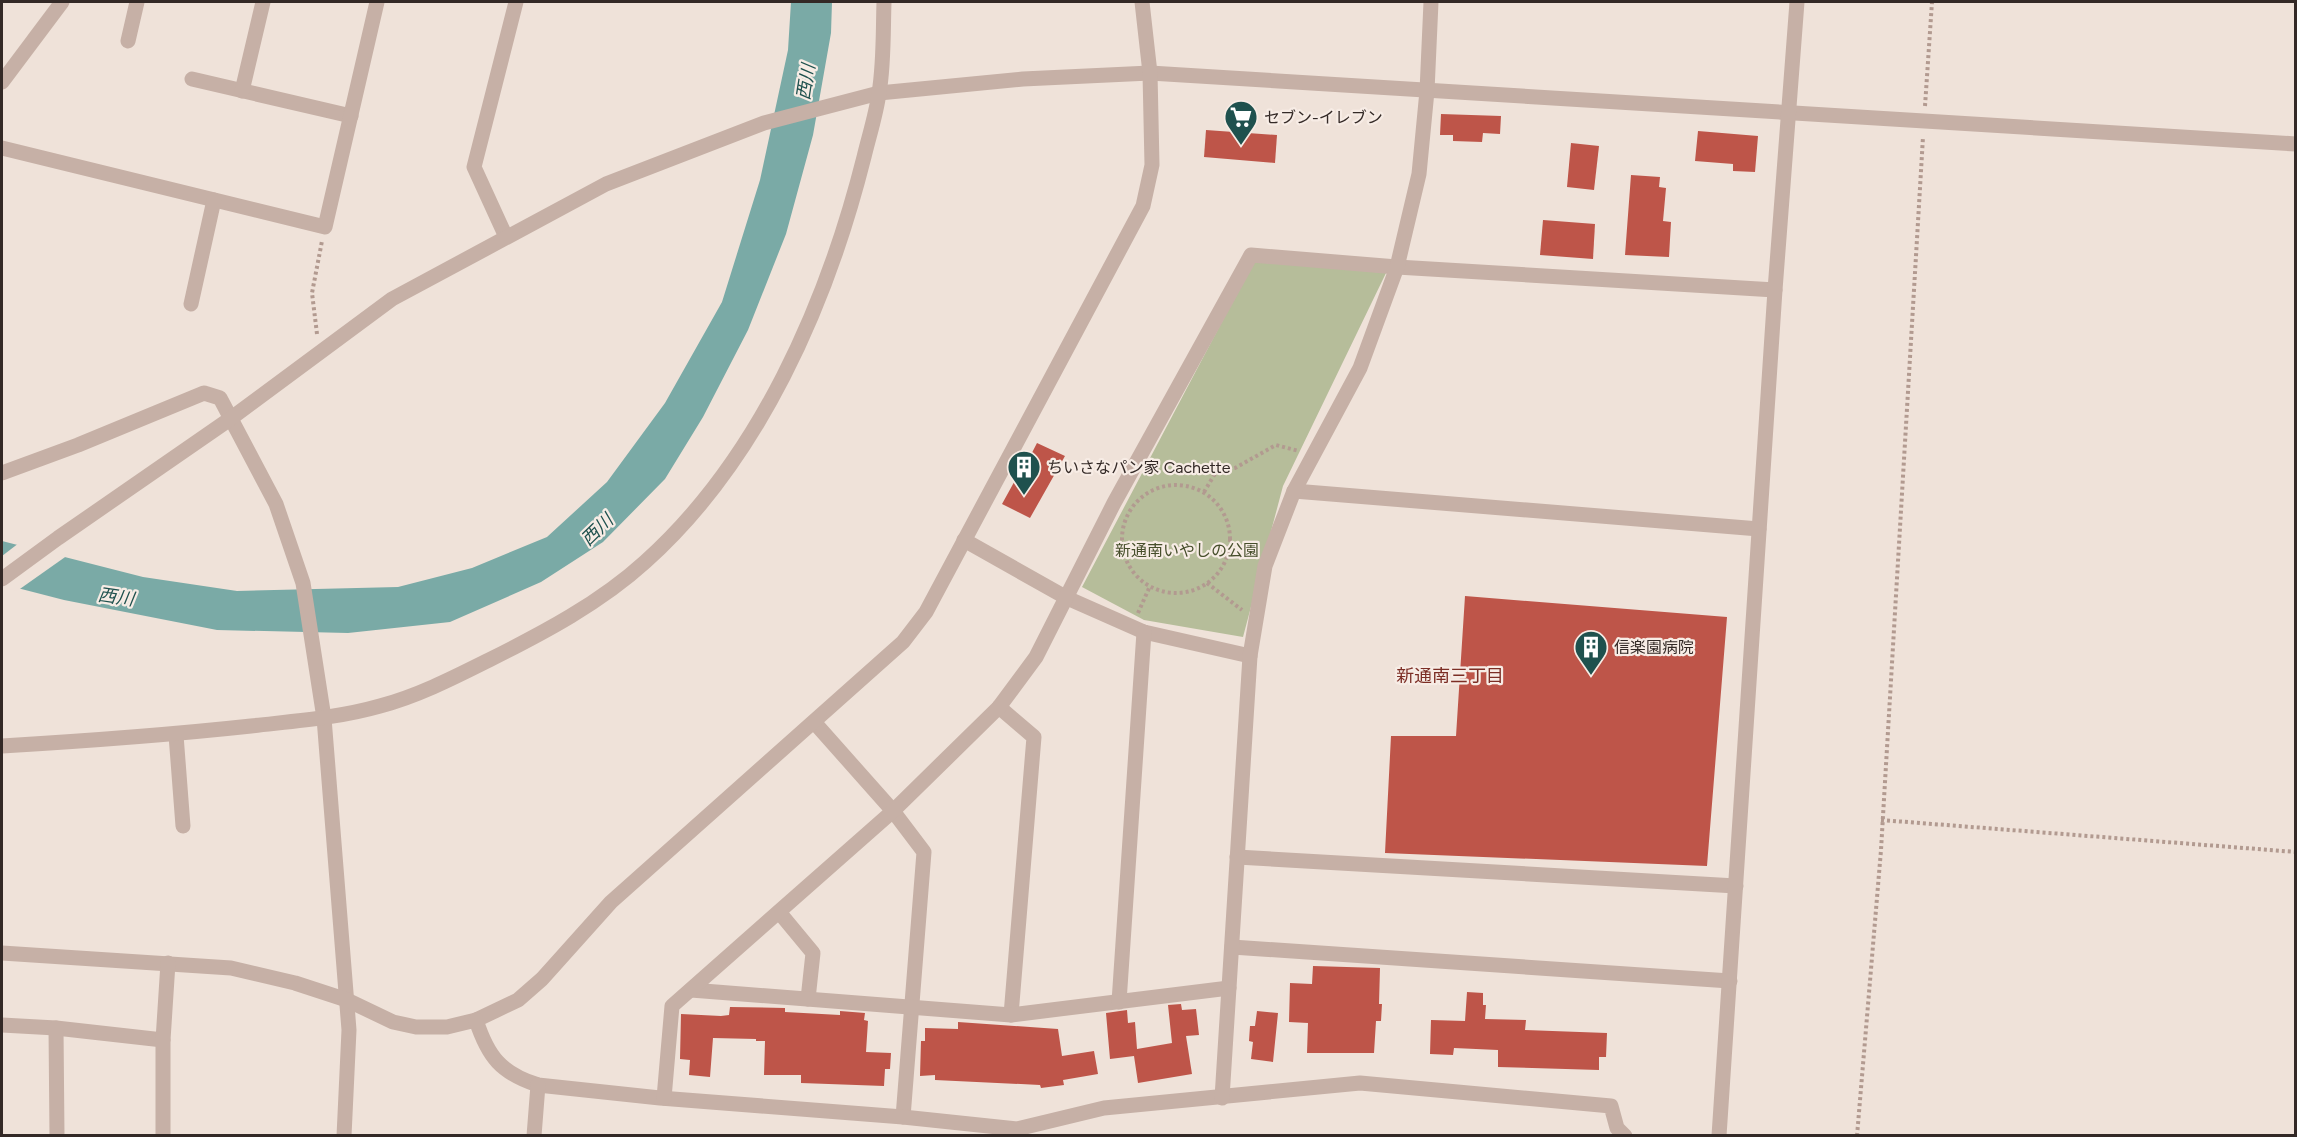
<svg xmlns="http://www.w3.org/2000/svg" width="2297" height="1137" viewBox="0 0 2297 1137" font-family="Figtree,'Noto Sans JP',sans-serif">
	<style>
		.green { fill: #b6bd9a }
		.water { fill: #7aaaa6 }
		.pier { fill: #efe2d9 }
		.building { fill: #be5549 }
		.lines { fill: none; stroke-linecap: round; stroke-linejoin: round }
		.path { stroke: #b29a90; stroke-width: 4; stroke-dasharray: 3 3; stroke-linecap: butt }
		.minor { stroke: #c6b0a6; stroke-width: 15 }
		.labels { text-anchor: middle; stroke-width: 4.5; stroke-linejoin: round; paint-order: stroke }
		.poi-label { font-size: 16px; fill: #332926; stroke: #f7ece5; text-anchor: start }
		.park-label { font-size: 16px; fill: #474f2c; stroke: #f7ece5 }
		.water-label { font-size: 18px; font-style: italic; fill: #1f514e; stroke: #f7ece5 }
		.neighbourhood-label { font-size: 18px; fill: #7c2e25; stroke: #f7ece5 }
	</style>
	<rect width="100%" height="100%" fill="#efe2d9"/>
	<path class="green" d="M1254,261L1386,273L1283,486L1243,637L1144,620L1082,587Z"/>
	<path class="water" d="M791,2H832L831,33L813,135L786,234L748,330L703,417L665,479L603,542L541,582L450,622L348,633L217,630L64,600L2,584V541L143,577L237,591L398,587L472,568L547,537L607,482L665,403L722,302L760,180L788,50Z"/>
	<path class="pier" d="M19,543L68,555L17,591L2,587V556Z"/>
	<g class="building">
		<path d="M1441,114L1501,116L1500,134L1483,133L1482,142L1453,141V135H1440Z"/>
		<path d="M1206,130L1277,135L1275,163L1204,157Z"/>
		<path d="M1698,131L1758,136L1755,172L1733,171V164L1695,161Z"/>
		<path d="M1571,143L1599,146L1594,190L1567,187Z"/>
		<path d="M1631,175L1660,177L1659,187L1666,188L1663,221L1671,222L1669,257L1625,255Z"/>
		<path d="M1543,220L1595,224L1593,259L1540,255Z"/>
		<path d="M1037,443L1065,456L1030,518L1002,504L1018,475L1020,476Z"/>
		<path d="M1465,596L1727,617L1707,866L1385,853L1391,736H1456Z"/>
		<path d="M1313,966L1380,968L1379,1004H1382L1381,1021H1376L1374,1053H1307L1308,1023L1289,1022L1290,983L1312,984Z"/>
		<path d="M1467,992L1483,993V1005H1486L1485,1019L1526,1020L1525,1030L1607,1033L1606,1057H1599V1070L1498,1067V1050L1454,1048L1453,1055L1430,1054L1431,1020L1465,1021Z"/>
		<path d="M1181,1004L1182,1010L1196,1009L1199,1035L1186,1036L1192,1074L1138,1083L1134,1056L1110,1059L1106,1013L1127,1010L1128,1023L1135,1022L1137,1049L1172,1043L1168,1005Z"/>
		<path d="M730,1007L785,1008V1012L840,1015V1011L865,1013L864,1020L868,1021L866,1052L891,1053L890,1069H885L884,1086L801,1083V1075H764L765,1041H756V1039L713,1038L710,1077L689,1075L690,1060L680,1059L681,1014L721,1016L729,1015Z"/>
		<path d="M1257,1011L1278,1013L1273,1062L1251,1059L1253,1042L1249,1041L1250,1026H1255Z"/>
		<path d="M958,1022L1058,1029L1062,1056L1094,1051L1098,1074L1063,1080L1064,1085L1041,1088L1040,1085L935,1080V1075L920,1076L921,1041H925V1028L958,1029Z"/>
	</g>
	<g class="lines">
		<g class="path">
			<path d="M1925,106L1932,2"/>
			<path d="M317,334L312,293L322,241"/>
			<circle cx="1176" cy="539" r="54"/>
			<path d="M1204,492L1216,472L1235,468L1276,445L1299,451"/>
			<path d="M1207,583L1242,610"/>
			<path d="M1138,613L1150,586"/>
			<path d="M1881,820L2296,852"/>
			<path d="M1857,1136L1881,850L1923,137"/>
		</g>
		<g class="minor">
			<path d="M128,41L137,2"/>
			<path d="M192,79L351,116"/>
			<path d="M2,82L62,2"/>
			<path d="M242,91L263,2"/>
			<path d="M2,148L325,227L377,2"/>
			<path d="M506,237L474,167L516,2"/>
			<path d="M191,304L214,200"/>
			<path d="M2,473L78,445L204,393L220,398L276,504L303,583L324,718L349,1030L344,1136"/>
			<path d="M1294,491L1759,529"/>
			<path d="M964,540L1067,598L1144,632L1250,656"/>
			<path d="M2,579L58,538L230,419L392,299L606,184L764,123L879,93L1023,79L1150,73L2296,144"/>
			<path d="M999,707L1034,737L1011,1015"/>
			<path d="M814,722L893,811L924,852L903,1117"/>
			<path d="M176,735L183,826"/>
			<path d="M2,746C85,741 168,735 251,726C294,721 338,718 380,706C418,696 455,677 489,660C543,633 600,603 645,562C759,460 827,304 864,157C869,136 876,115 879,93C884,64 883,32 884,2"/>
			<path d="M1237,857L1736,886"/>
			<path d="M779,912L813,953L808,999"/>
			<path d="M1232,947L1730,981"/>
			<path d="M2,953L231,968L295,983L347,1000L393,1022L416,1027H447L476,1020L518,1000L542,979L611,902L903,642L926,612L1143,206L1152,165L1150,73L1142,2"/>
			<path d="M691,990L1011,1015L1229,988"/>
			<path d="M1119,1002L1144,632"/>
			<path d="M476,1020C488,1057 501,1073 538,1085L660,1098L903,1117L1017,1129L1104,1108L1360,1083L1611,1106L1617,1128L1625,1136"/>
			<path d="M2,1025L56,1028L163,1040"/>
			<path d="M56,1028L57,1136"/>
			<path d="M664,1098L672,1006L893,811L999,707L1036,657L1114,503L1251,255L1397,267L1775,290"/>
			<path d="M1222,1098L1250,656L1265,566L1294,491L1360,368L1397,267L1419,174L1427,91L1431,2"/>
			<path d="M163,1136V1040L168,963"/>
			<path d="M534,1136L538,1085"/>
			<path d="M1719,1136L1775,290L1797,2"/>
		</g>
	</g>
	<defs>
		<symbol id="supermarket-pin" viewBox="-11 -11 22 30"><path d="M0 17L-7.5 6A9.5 9.5 0 1 1 7.5 6Z" fill="#1f514e" stroke="#f7ece5"/><path d="M-6-5.5h2.5l.6 2H6L4.5 2H-2.5L-4.4-4H-6ZM-1.5 3.2a1.3 1.3 0 1 0 .1 0ZM3 3.2a1.3 1.3 0 1 0 .1 0Z" fill="#fff"/></symbol>
		<symbol id="building-pin" viewBox="-11 -11 22 30"><path d="M0 17L-7.5 6A9.5 9.5 0 1 1 7.5 6Z" fill="#1f514e" stroke="#f7ece5"/><path d="M-4-6H4V6H1V3H-1V6H-4ZM-2.5-4.3h1.7v1.8h-1.7ZM.8-4.3h1.7v1.8H.8ZM-2.5-1h1.7V.8h-1.7ZM.8-1h1.7V.8H.8Z" fill="#fff"/></symbol>
	</defs>
	<g fill-rule="evenodd">
		<use href="#supermarket-pin" x="1222" y="98" width="38" height="52"/>
		<use href="#building-pin" x="1005" y="448" width="38" height="52"/>
		<use href="#building-pin" x="1572" y="628" width="38" height="52"/>
	</g>
	<g class="labels">
		<g class="poi-label">
			<text x="1264" y="123">セブン-イレブン</text>
			<text x="1047" y="473">ちいさなパン家 Cachette</text>
			<text x="1614" y="653">信楽園病院</text>
		</g>
		<g class="park-label">
			<text x="1187" y="556">新通南いやしの公園</text>
		</g>
		<g class="water-label">
			<text transform="translate(806 82) rotate(-81)" y="6">西川</text>
			<text transform="translate(597 530) rotate(-44)" y="6">西川</text>
			<text transform="translate(116 597) rotate(8)" y="6">西川</text>
		</g>
		<g class="neighbourhood-label">
			<text x="1450" y="682">新通南三丁目</text>
		</g>
	</g>
	<rect width="2297" height="1137" fill="none" stroke="#332926" stroke-width="6"/>
</svg>
